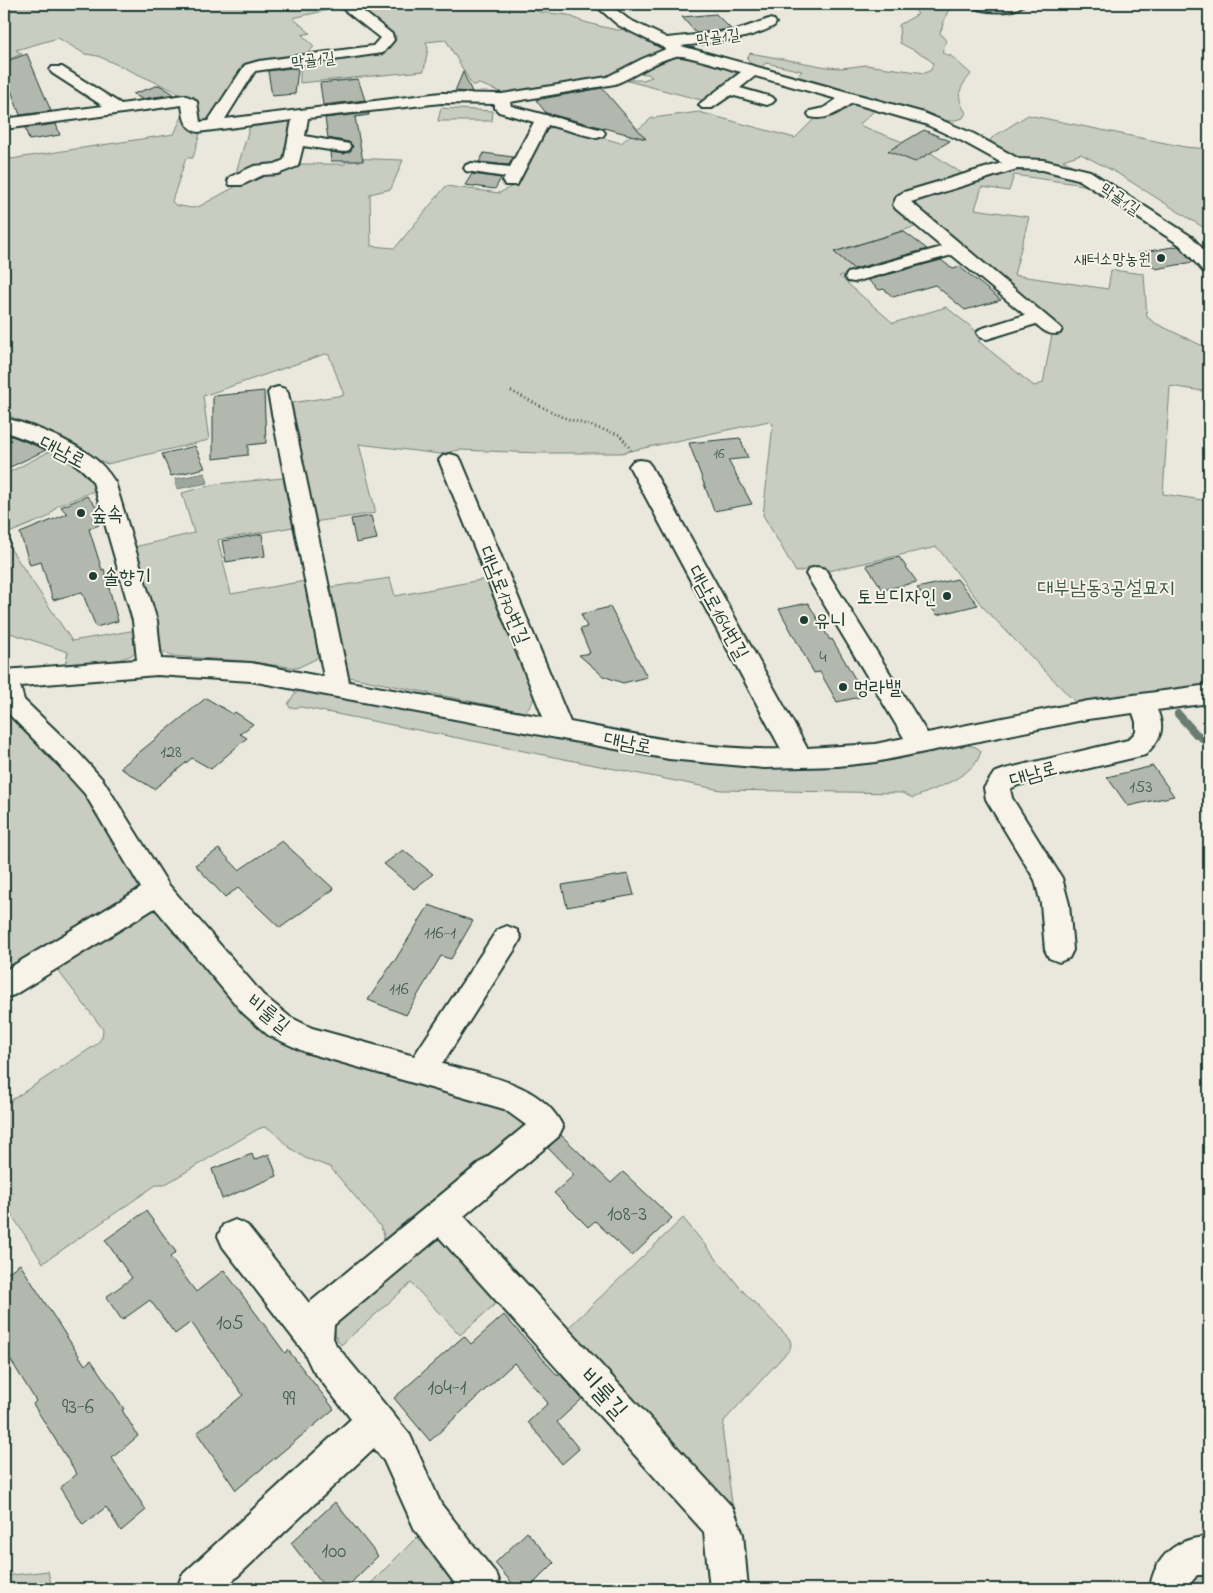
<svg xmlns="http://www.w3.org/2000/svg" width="1213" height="1593" viewBox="0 0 1213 1593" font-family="'Indie Flower','Poor Story',sans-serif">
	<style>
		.green { fill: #c8ccc1; stroke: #74847a }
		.water { fill: #9ca69c; stroke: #6a7c72 }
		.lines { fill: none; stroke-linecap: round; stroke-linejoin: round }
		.stream { stroke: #6a7c72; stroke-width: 8 }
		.building { fill: #b2b8ae; stroke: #1f3d34 }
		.minor-casing { stroke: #1f3d34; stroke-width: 4 }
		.path { stroke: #1f3d34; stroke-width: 2.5; stroke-dasharray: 1 3; stroke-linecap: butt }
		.minor { fill: #f7f3e8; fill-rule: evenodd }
		.poi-dot { fill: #1f3d34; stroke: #f7f3e8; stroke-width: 2 }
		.labels { text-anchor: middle; stroke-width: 4; stroke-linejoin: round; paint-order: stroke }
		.far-number-label { font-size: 15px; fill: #445c52 }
		.far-street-label { font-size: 16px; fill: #1f3d34; stroke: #f7f3e8 }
		.far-poi-label { font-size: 16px; fill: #1f3d34; stroke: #f7f3e8; text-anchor: end }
		.number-label { font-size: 18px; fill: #445c52 }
		.street-label { font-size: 20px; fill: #1f3d34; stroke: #f7f3e8 }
		.poi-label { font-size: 20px; fill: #1f3d34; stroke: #f7f3e8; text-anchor: start }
		.park-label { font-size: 20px; fill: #415a50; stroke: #f7f3e8 }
		.near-number-label { font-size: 21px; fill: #445c52 }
		.near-street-label { font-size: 24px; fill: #1f3d34; stroke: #f7f3e8 }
	</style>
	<rect width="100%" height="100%" fill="#eae8dd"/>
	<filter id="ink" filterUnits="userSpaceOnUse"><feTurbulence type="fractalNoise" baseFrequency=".02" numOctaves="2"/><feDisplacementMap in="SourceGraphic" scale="10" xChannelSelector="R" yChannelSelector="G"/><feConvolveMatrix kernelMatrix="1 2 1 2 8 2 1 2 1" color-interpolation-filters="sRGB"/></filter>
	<g filter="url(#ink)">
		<g class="green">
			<path d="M4,4H517L540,12L568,15L581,21L599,26L617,30L631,29L668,50L609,77L506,94L480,84L472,85L446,40L426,42L428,48L424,71L300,83V63L384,53L396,39V36L354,4L293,18L310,33L302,35L314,46C306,62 263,61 246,63L233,79L208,123L198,119L194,96L179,97L177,92L98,56L85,54L58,38L16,50L22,54L4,61Z"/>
			<path d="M910,4L950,5L940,33L946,41L942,53L951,56L971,74C959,89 955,95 966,113L963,118L952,121L941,120L801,80L796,77L802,71L766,63L759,69L751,64L747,58L750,53L827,67L842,68L866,65L925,73L931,70L933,63L925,56L900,43L899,25L918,14Z"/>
			<path d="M684,57L733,70L737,75L705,101L624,80H643L652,77L648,74L637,73C649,61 667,58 684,57Z"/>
			<path d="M849,100L880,111H874L859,125L931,153L966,176L895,198V208L917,226L834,252L857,271L839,276L893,323L946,307L985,338L978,341L1034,386L1043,383L1052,334L1062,330L910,205L917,198L1027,168C1054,168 1075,175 1098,187L1014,175L1009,191L982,187L975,209L1029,217L1014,275L1108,289L1111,270L1144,274L1147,317L1155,323L1209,349V392L1170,386L1163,494L1209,501V685L1076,703L983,607L937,547L828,571L825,566L796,572L763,515L773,424L769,421L621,453H539L459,450L440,454L359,444L376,513L313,522L291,403L344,395L329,355L325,354L203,396L209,440L107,464L4,413V160L174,134L186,108L188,128L192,130H201L193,158H186L172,201L175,205L192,208L200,206L262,172H280L299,164H345L346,158L403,160L391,189L370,194L371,246L395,248L446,186L499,193L517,184L545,129L559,126L621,143L652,118L699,112L795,138L817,116Z"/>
			<path d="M441,108L493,111L492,121H438Z"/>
			<path d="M1028,115L1185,147L1209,149V231L1117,173L1081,154L1063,160L1089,175L1013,159L991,143L990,140L993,137Z"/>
			<path d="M288,119L293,123L285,162L235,176L251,122Z"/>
			<path d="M52,450L75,460L99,489L57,506L48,517L4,535V475Z"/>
			<path d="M283,478L293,527L218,540L231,594L305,581L320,652L316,659L297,668L243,661L171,656L160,650L134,547L194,533L182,493L216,484Z"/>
			<path d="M4,539L72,641L136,630C137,638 140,647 134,653C125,663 80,663 65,665L68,652L4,631Z"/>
			<path d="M390,578L395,596L486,579L534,693C534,702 531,706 524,712L344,676L331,587Z"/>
			<path d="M301,691L668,759C737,766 808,773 877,763C907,758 937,750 967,745L976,747L981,751C976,776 934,789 913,798L902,793L721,790L301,707L290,708L288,704L295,693Z"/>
			<path d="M4,702L7,709L86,789L138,881V891L118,909L4,977Z"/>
			<path d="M154,907L162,910L245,1008L504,1103L524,1120L521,1130L383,1244L384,1235L380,1226L330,1167L305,1158L290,1148L270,1129L264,1127L258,1129L164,1185H156L43,1263L4,1203V1105L97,1044L102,1037L103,1029L59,972L57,966Z"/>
			<path d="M683,1218L742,1290L789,1338L791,1343L790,1349L724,1421L723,1435L733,1511L627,1391L567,1329Z"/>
			<path d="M436,1235L447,1238L499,1301L460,1335L411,1283L341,1345C334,1336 333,1330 337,1320Z"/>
			<path d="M418,1536L460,1589H365Z"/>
			<path d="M1209,1568V1589H1186C1188,1579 1198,1569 1209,1568Z"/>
			<path d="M48,1571L52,1589H4V1576Z"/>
		</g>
		<path class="water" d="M205,473L208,483L177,489L175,479Z"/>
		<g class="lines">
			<path class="stream" d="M1178,714L1196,734L1209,742"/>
		</g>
		<g class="building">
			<path d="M716,14L731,29L696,33L682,17Z"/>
			<path d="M27,54L51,111L20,115L4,71V62Z"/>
			<path d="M290,68L298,69L295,94L272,96L268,71Z"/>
			<path d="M463,72L472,92L455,91Z"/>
			<path d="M358,79L365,100L323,105L320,83Z"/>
			<path d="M159,85L174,94L142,99L133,94Z"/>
			<path d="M602,88L646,139L546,113L536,100Z"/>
			<path d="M369,113V115L355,117L363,161H331L330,152L344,154L351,151L353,146L349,142L328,138L325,118Z"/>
			<path d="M56,124L60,135L29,140L25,128Z"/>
			<path d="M924,130L950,141L915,162L888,151Z"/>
			<path d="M484,153L491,154L513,157L509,165L479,162Z"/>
			<path d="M472,174L501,178L495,189L465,185Z"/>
			<path d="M903,231L927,249L854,269L834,252Z"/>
			<path d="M1178,246L1193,262L1156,269L1138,253Z"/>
			<path d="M941,260L953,269L960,267L1001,300L965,310L935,285L893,297L884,289L879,290L868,280Z"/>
			<path d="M264,391L266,443L248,445V455L213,459V396Z"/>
			<path d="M4,433L27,442L46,450L4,470Z"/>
			<path d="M740,438L748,458L728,460L752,504L714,511L689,443Z"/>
			<path d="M195,446L205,468L171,476L162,454Z"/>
			<path d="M87,496L99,510L101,515L93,518L99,525L89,529L102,570L104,569L118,621L96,627L82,592L53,600L41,562L30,565L20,533L67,514L61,507Z"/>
			<path d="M371,516L377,539L356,543L351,519Z"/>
			<path d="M262,534L265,556L226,562L222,541Z"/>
			<path d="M899,557L917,582L883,590L866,565Z"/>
			<path d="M957,579L978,605L937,615L917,588Z"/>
			<path d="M808,603L830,640L832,639L865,696L837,702L820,672L814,673L779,609Z"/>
			<path d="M610,607L647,677L623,683L603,676L579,655L590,653L580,629L587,627L581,614Z"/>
			<path d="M206,698L233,714L235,712L253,724L240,734L247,738L211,769L192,758L154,789L120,768Z"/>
			<path d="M1153,766L1174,796L1128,806L1107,777Z"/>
			<path d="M282,841L334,889L280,928L238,888L225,897L195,865L219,849L239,870Z"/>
			<path d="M403,850L433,874L414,889L384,864Z"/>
			<path d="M628,874L634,895L567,907L562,885Z"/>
			<path d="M429,905L473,921L451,959L441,956L406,1015L368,1000L393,962H394Z"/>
			<path d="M561,1135L611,1183L623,1172L672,1218L632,1256L595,1221L588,1227L554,1193L574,1175L548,1148Z"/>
			<path d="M252,1154L254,1160L269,1154L277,1176L222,1199L212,1169Z"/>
			<path d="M146,1211L176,1252L170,1257L196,1292L224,1270L285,1353L288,1350L334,1409L236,1490L197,1433L243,1395L191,1322L175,1334L150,1300L122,1320L106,1297L132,1278L105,1240Z"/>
			<path d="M20,1264L85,1365L91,1360L124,1409L122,1410L138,1436L112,1458L146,1510L121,1531L106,1507L83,1525L60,1488L77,1474L33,1404L36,1401L4,1349V1275Z"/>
			<path d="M504,1315L558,1376L560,1374L582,1399L557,1422L579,1449L562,1464L528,1422L548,1403L514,1363L430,1441L394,1398L464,1336L471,1344Z"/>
			<path d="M335,1502L378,1556L345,1589H326L291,1543Z"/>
			<path d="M527,1532L554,1563L528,1589H517L495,1563Z"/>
		</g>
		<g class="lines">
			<defs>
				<g id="minor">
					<path d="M343,4H354L392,34L394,40L383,53L255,71L225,119L441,93L502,94L607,77L642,59L666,49L618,25L594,4H609L628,19L667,38L734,31L769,19L774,20L776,23L774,26C746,41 713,42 681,46L924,113L974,134L1019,159L1043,160L1090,171L1192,237L1209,256V272L1203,271L1180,245L1078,179L1043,170L1017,169L911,202L1062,329L1060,333C1049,336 1044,331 1036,324L987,339L980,337L977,333L980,329L1025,315L952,255L854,282L848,281L845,277L848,273L942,247L896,209L893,205L897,196L904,192L1002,163L962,141L925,124L852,103C839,112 827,121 810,117L808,114L810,111L824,108L837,99L755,76L740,88L772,97L775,100L772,103L767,105L731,95L712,108H702L699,105L702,102L741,72C729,69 685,54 676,56C654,61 636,76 615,84L510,102L511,106L603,130L605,133L603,136L597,138L548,125L519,181L517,185H505L503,181L505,177L466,171L464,168L466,165L472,163L510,167L534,122L499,112L495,108V104L441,103L308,118L305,136L349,144L351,147L349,150L343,152L303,146L298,166L278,174L263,175L242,185H230L228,181L230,177L254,166L275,164L284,160L292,120L198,132C184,128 184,118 182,105L4,129V119L103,106L52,73L50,70L52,67H62L121,104L184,95L194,99L197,102L200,122L208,121L245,65L259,61L373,46L380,38L343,9L341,6Z"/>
					<path d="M971,4H1024C1016,14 979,14 971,4Z"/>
					<path d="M278,387L285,389L288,393L349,682L543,717L439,460L443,456L450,454L457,456L461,460L570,722C639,735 710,751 781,749L629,466L633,461L640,460L647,461L651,466L807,748L875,744L904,738L806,574L809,569L817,567L825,569L927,733L1088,701L1209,685V703L1157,710C1166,730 1160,740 1145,755L1018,785L1010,789L1012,798L1062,878L1069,904L1073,950L1069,958L1059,962L1049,958L1045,950L1041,904L1035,880L990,806L986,799L984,788L994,773L1005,769L1128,740L1136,732V722L1133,713L1088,719L875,762L838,766L764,768L669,759L251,681L157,675L20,686L24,700L75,749L103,780L168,884L263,995L290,1017L312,1028L414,1056L497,930L507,926L517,930L521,938L517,946L442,1064C485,1076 542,1082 563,1127L558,1137L464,1216L733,1508L743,1534L748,1589H710L704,1532L439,1237L334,1325L333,1338L336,1345L410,1435L441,1504L497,1575L502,1589H459L415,1530L384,1461L374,1448L224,1589H177L182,1575L351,1419L312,1369L304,1352L223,1247L218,1236L223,1225L235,1220L247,1225L309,1303L526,1125L504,1109L305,1052L268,1035L243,1013L155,908L14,995L4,998V971L141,888L85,794L57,763L4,709V670L137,660L133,621L93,482C74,454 34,443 4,431V418C31,424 72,441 94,458C103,465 109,473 115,482L157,621L161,659L251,663L324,677L268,393L271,389Z"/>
					<path d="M1209,1537V1575H1197L1190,1584L1188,1589H1150C1154,1557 1177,1537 1209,1537Z"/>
				</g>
			</defs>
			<use href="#minor" class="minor-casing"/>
			<path class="path" d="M511,391L562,417L620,435L631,450"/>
			<use href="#minor" class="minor"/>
		</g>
	</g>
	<g class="poi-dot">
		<circle cx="1161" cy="258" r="5"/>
		<circle cx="81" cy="513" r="5"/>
		<circle cx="93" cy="576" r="5"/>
		<circle cx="947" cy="596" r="5"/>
		<circle cx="804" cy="620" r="5"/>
		<circle cx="843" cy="687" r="5"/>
	</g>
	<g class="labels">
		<g class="far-number-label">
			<text x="719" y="458">16</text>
		</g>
		<g class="far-street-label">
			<text transform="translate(718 36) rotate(-8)" y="6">막골1길</text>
			<text transform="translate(313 59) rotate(-7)" y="6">막골1길</text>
			<text transform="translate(1121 198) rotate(34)" y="6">막골1길</text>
		</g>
		<g class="far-poi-label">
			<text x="1151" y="264">새터소망농원</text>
		</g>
		<g class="number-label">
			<text x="823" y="662">4</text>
			<text x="171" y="757">128</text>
			<text x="1141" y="792">153</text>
			<text x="440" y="938">116-1</text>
			<text x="399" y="994">116</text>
		</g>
		<g class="street-label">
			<text transform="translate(63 451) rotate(27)" y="7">대남로</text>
			<text transform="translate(505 595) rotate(68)" y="7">대남로170번길</text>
			<text transform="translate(719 612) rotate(61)" y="7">대남로164번길</text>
			<text transform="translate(628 742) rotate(11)" y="7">대남로</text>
			<text transform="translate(1033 773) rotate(-16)" y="7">대남로</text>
			<text transform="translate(269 1013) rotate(39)" y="7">비룰길</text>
		</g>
		<g class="poi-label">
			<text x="91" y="520">숲속</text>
			<text x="103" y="583">솔향기</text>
			<text x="937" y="603" text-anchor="end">토브디자인</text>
			<text x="814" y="627">유니</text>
			<text x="853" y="694">멍라밸</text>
		</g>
		<g class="park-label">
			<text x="1106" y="594">대부남동3공설묘지</text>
		</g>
		<g class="near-number-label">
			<text x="627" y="1220">108-3</text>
			<text x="230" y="1329">105</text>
			<text x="447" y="1394">104-1</text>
			<text x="289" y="1405">99</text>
			<text x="78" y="1413">93-6</text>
			<text x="334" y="1557">100</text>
		</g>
		<g class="near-street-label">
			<text transform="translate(604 1393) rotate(48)" y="8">비룰길</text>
		</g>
	</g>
	<rect width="1213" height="1593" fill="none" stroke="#f7f3e8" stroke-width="20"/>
	<rect x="10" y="10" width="1193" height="1573" fill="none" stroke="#1f3d34" stroke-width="2" filter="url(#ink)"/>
</svg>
